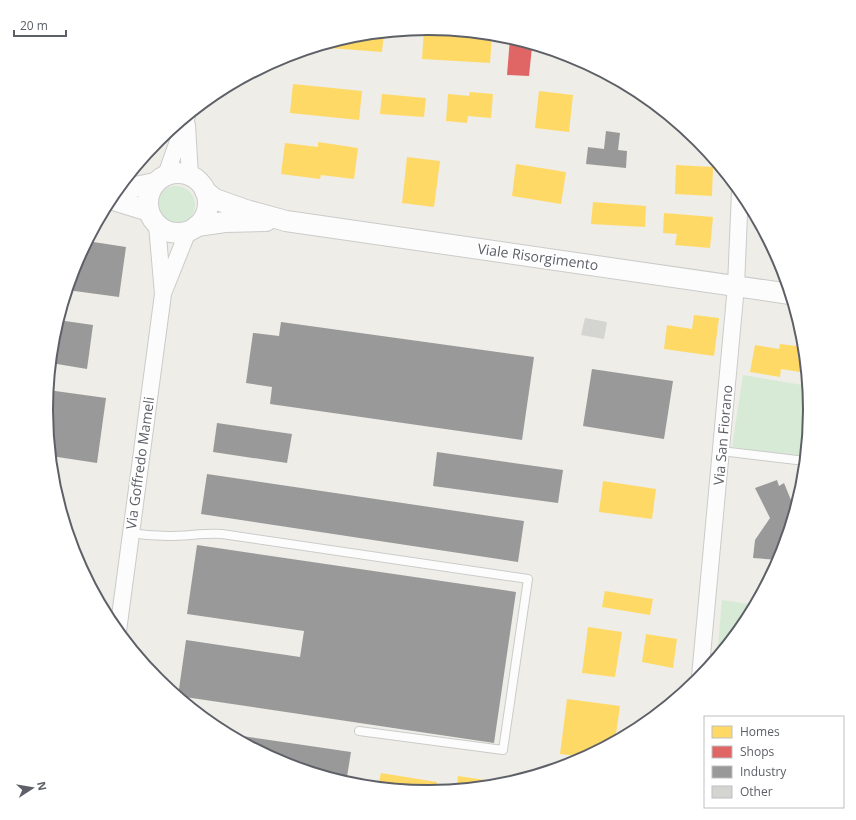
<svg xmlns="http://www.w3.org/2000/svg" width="856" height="820" viewBox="0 0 856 820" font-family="'Open Sans',sans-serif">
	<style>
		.green { fill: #d6ead6 }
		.homes { fill: #ffd966 }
		.shops { fill: #e06666 }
		.industry { fill: #999 }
		.building { fill: #d4d4d1 }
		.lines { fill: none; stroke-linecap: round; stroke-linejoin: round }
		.service-casing { stroke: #cbcbca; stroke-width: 10 }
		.minor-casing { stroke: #cbcbca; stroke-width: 18 }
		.tertiary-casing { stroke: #cbcbca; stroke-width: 22 }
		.service { stroke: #fcfcfc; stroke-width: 8 }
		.minor { stroke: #fcfcfc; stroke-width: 16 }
		.tertiary { stroke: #fcfcfc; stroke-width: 20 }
		.labels { text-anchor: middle; stroke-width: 4; stroke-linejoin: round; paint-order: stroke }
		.street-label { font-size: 14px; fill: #5d6067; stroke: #fff }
		.rim { fill: none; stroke: #5d6067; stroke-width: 2 }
	</style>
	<rect width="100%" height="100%" fill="#eeede8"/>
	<g class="green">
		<circle cx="176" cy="205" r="19"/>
		<path d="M743,375L808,386L810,410L805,457L732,447Z"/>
		<path d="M722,600L755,605L745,622L717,657Z"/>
	</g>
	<g class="homes">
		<path d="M424,28H428L492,34L490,63L422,59Z"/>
		<path d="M384,32L382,52L316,47L354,35Z"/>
		<path d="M293,84L362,91L359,120L290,113Z"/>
		<path d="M539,91L573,95L569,132L535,128Z"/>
		<path d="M470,92L493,94L491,118L468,116L467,123L446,121L448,94L469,96Z"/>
		<path d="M382,94L426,98L424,117L380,114Z"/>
		<path d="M318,142L358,148L354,179L321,175L320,179L281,174L285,143L318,147Z"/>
		<path d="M407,157L440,161L434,207L402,203Z"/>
		<path d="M516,164L566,172L561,204L512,196Z"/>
		<path d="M676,165L713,167L712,196L675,194Z"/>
		<path d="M593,202L646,206L645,227L591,224Z"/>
		<path d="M664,213L713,217L710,248L675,245L677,234L663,233Z"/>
		<path d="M694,315L719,318L714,356L664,349L667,325L692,329Z"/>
		<path d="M780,344L804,347L806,373L781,369L780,377L750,372L755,345L779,349Z"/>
		<path d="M603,481L656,489L652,519L599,512Z"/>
		<path d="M605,591L653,599L650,615L602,607Z"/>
		<path d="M588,627L622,632L615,677L582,673Z"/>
		<path d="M646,634L677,639L673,668L642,662Z"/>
		<path d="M567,699L620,706L615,741L585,757L560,754Z"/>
		<path d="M381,773L437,782L435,791L428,792L378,787Z"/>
		<path d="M458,776L485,780L484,787L457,789Z"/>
	</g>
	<path class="shops" d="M510,38L542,47H532L529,76L507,75Z"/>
	<g class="industry">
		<path d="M606,131L620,133L618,150L627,151L626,168L586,164L588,147L604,149Z"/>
		<path d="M87,241L126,247L119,297L67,290L75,264Z"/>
		<path d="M58,320L93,325L87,369L51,363L53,335Z"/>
		<path d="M281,322L534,357L522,440L270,404L272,387L246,383L253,333L279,336Z"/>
		<path d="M592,369L673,381L664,439L583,426Z"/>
		<path d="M48,390L106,398L97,463L51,456L46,410Z"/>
		<path d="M217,423L292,434L287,463L213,452Z"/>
		<path d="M437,452L563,470L558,503L433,486Z"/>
		<path d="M207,474L524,521L518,562L201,514Z"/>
		<path d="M777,480L779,486L784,483L795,510L779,560L753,558L755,540L770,518L755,488Z"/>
		<path d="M60,506L65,507L64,518L60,508Z"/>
		<path d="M197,545L516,592L494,743L178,696L186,640L300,657L304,631L187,614Z"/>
		<path d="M228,734L351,752L346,783L282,763Z"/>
	</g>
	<path class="building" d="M585,318L607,322L604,339L581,335Z"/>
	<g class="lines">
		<defs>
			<g id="service">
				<path d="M721,451L805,461"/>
				<path d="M130,533C143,535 155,536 168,536C186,536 204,533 222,534L528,579L503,750L359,731"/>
			</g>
			<g id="minor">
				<path d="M187,125L190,176"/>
				<path d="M166,175L187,116"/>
				<path d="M164,291L188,231"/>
				<path d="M118,631L163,294L157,225"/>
				<path d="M700,677L736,286L740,191"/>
			</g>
			<g id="tertiary">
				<circle cx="178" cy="203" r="30"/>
				<path d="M118,189H125L155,183"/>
				<path d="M205,191L215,199L246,210L286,221L790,294"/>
				<path d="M110,199L149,211"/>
				<path d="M197,226L225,222L266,221"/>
			</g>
		</defs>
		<use href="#service" class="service-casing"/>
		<use href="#minor" class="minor-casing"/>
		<use href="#tertiary" class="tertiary-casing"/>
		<use href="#service" class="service"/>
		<use href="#minor" class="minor"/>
		<use href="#tertiary" class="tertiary"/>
	</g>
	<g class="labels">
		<g class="street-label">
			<text transform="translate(538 257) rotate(8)" y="5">Viale Risorgimento</text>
			<text transform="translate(723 435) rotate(-85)" y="5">Via San Fiorano</text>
			<text transform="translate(140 463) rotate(-82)" y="5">Via Goffredo Mameli</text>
		</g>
	</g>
	<path d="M0 0H856V820H0ZM53 410a375 375 0 1 1 750 0a375 375 0 1 1-750 0Z" fill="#fff" fill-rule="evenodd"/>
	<path class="rim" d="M53 410a375 375 0 1 1 750 0a375 375 0 1 1-750 0Z"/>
	<rect x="704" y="716" width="140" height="92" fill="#ffffff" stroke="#bebfc2"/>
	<rect x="712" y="726" width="20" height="12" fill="#ffd966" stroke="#bebfc2"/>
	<text x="740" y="736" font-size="12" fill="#5d6067">Homes</text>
	<rect x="712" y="746" width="20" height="12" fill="#e06666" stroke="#bebfc2"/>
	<text x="740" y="756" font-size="12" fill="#5d6067">Shops</text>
	<rect x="712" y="766" width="20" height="12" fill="#999999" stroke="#bebfc2"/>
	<text x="740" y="776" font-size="12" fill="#5d6067">Industry</text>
	<rect x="712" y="786" width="20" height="12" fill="#d4d4d1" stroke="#bebfc2"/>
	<text x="740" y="796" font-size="12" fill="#5d6067">Other</text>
	<g transform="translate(32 788) rotate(78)" stroke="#ffffff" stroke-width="3" paint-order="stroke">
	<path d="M0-3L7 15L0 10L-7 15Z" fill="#5d6067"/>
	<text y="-6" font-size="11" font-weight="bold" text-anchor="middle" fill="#5d6067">N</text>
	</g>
	<path d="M14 30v6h52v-6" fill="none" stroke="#5d6067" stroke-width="2"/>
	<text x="20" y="30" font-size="12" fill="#5d6067" stroke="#ffffff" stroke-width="3" paint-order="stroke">20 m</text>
</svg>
